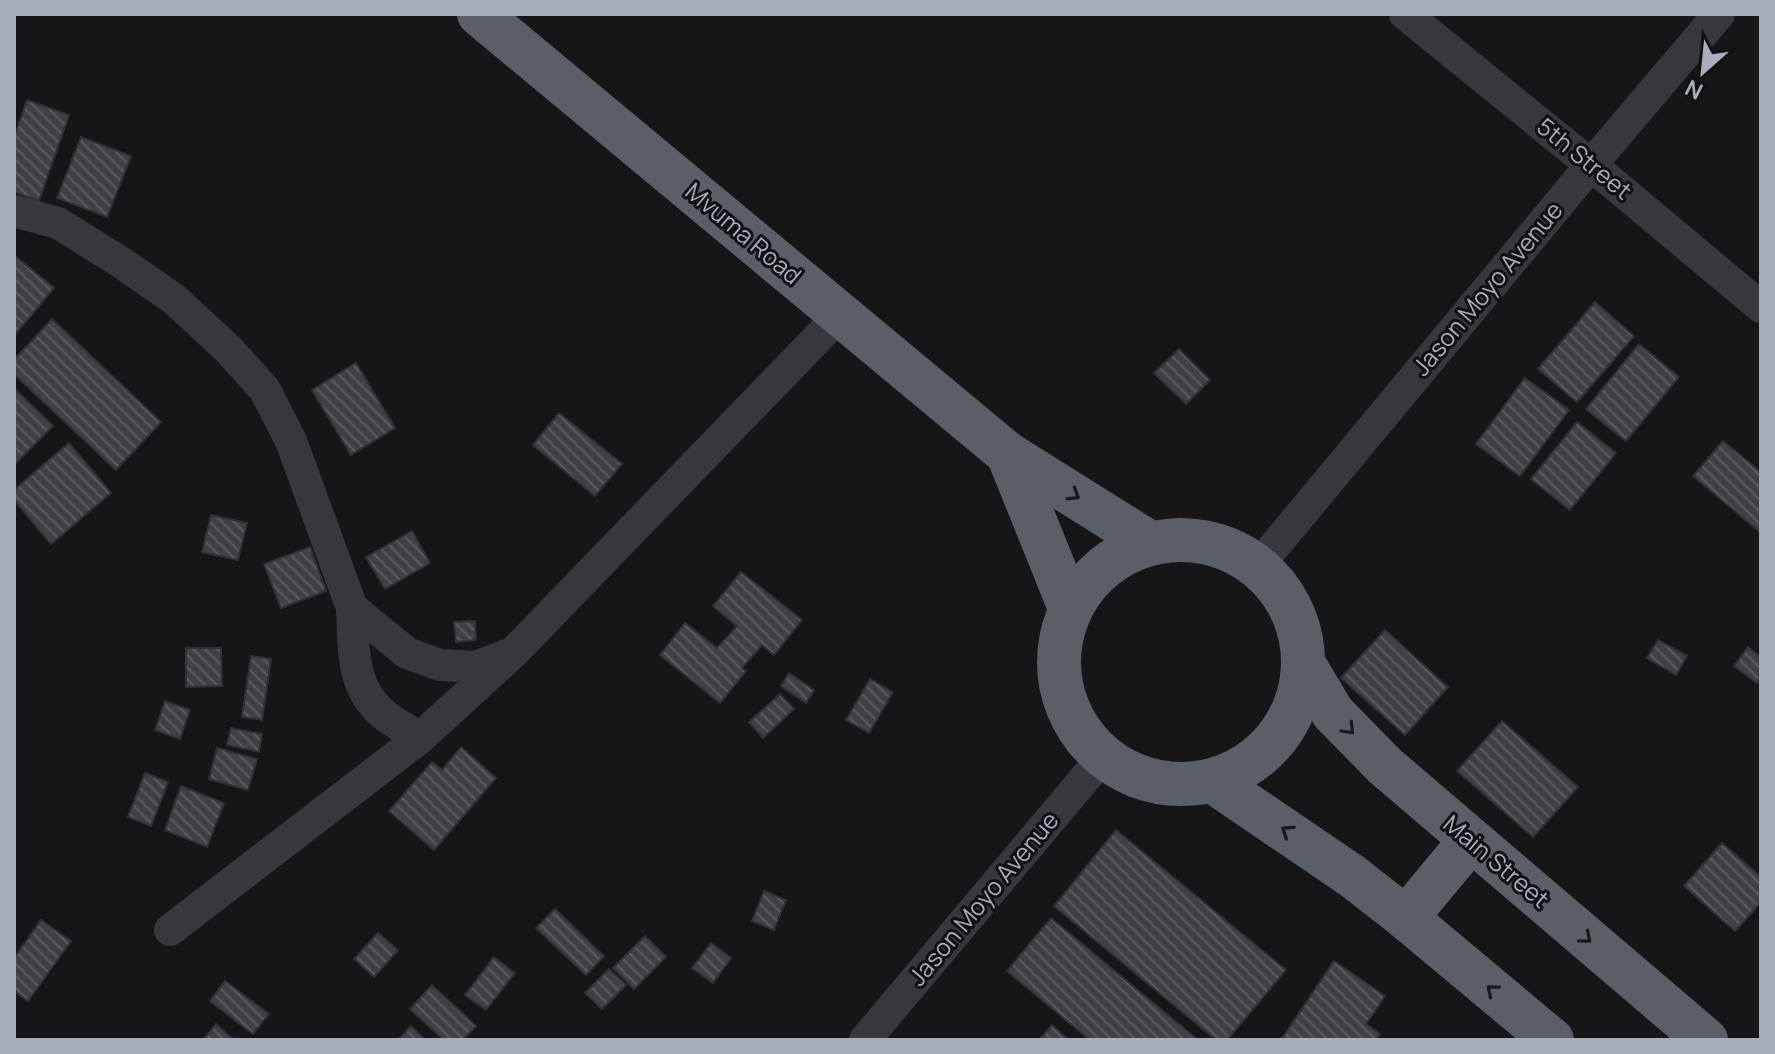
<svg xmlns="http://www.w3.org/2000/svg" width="1775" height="1054" viewBox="0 0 1775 1054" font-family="Manrope,sans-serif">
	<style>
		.building { fill: url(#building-back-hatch); stroke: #303035; stroke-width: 2 }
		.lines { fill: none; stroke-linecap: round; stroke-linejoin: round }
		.minor { stroke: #37383e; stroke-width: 32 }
		.trunk { stroke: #5a5e66; stroke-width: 44 }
		.oneway { stroke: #18191b }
		.labels { text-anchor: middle; stroke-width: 6; stroke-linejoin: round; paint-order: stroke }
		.street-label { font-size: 24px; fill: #a7adba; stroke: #111113 }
	</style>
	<defs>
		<pattern id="building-back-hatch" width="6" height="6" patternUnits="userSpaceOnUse" patternTransform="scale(2)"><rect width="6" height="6" fill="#404146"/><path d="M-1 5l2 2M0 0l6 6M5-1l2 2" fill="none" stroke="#595a5f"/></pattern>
	</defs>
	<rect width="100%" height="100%" fill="#161618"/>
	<g class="building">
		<path d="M27,100L69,115L39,201L14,192V137Z"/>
		<path d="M81,137L131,156L107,217L57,198Z"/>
		<path d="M14,255L54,288L14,336Z"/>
		<path d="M1595,302L1634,336L1577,402L1538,369Z"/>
		<path d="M52,319L161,422L116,470L14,374V360Z"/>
		<path d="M1639,344L1679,377L1626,441L1586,409Z"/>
		<path d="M1179,349L1210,380L1186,404L1154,373Z"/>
		<path d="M356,363L395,428L351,455L312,390Z"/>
		<path d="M1525,378L1569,410L1520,476L1476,444Z"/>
		<path d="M14,388L53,426L14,465Z"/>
		<path d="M559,413L622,464L595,496L533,445Z"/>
		<path d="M1577,422L1616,453L1570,510L1531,479Z"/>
		<path d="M1723,441L1761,472V533L1693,476Z"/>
		<path d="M69,443L111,493L51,544L14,500V490Z"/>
		<path d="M211,515L247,523L238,560L202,552Z"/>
		<path d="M412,531L430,563L385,589L366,557Z"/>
		<path d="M310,547L326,591L281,608L264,564Z"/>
		<path d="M741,572L802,620L774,655L762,645L742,668L746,671L720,703L660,655L685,623L717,648L737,626L713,606Z"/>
		<path d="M475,621L476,640L456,642L454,622Z"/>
		<path d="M1385,630L1448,687L1405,735L1341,678Z"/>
		<path d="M1658,640L1687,656L1676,675L1647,658Z"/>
		<path d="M1748,647L1761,657V678L1757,683L1734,666Z"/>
		<path d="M186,648H221L222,686L186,687Z"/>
		<path d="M251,656L271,659L262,720L242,717Z"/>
		<path d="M789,673L814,690L806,703L781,686Z"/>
		<path d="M870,679L893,692L869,733L846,720Z"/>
		<path d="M780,694L794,709L763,738L749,722Z"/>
		<path d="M165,701L190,710L180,739L155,730Z"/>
		<path d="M1502,721L1578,787L1533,837L1457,771Z"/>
		<path d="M231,728L262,734L259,752L227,745Z"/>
		<path d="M461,747L496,778L434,850L389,811L432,762L442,770Z"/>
		<path d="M217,748L257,759L248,790L209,779Z"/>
		<path d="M145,773L168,782L151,826L128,817Z"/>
		<path d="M181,786L224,803L207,847L165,830Z"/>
		<path d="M1116,830L1286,970L1227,1040H1216L1054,906Z"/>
		<path d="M1722,843L1761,877V902L1735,931L1684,886Z"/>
		<path d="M764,891L786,900L774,930L752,921Z"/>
		<path d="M555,909L604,956L586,975L536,928Z"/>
		<path d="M1051,918L1198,1040H1090L1007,971Z"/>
		<path d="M41,920L71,941L28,1001L14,991V958Z"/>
		<path d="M378,933L398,950L374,977L354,959Z"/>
		<path d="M645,936L666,957L634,989L613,968Z"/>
		<path d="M711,943L731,958L713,983L692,968Z"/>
		<path d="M494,957L515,973L486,1010L465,995Z"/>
		<path d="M1334,961L1385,996L1366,1024L1380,1034L1376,1040H1281Z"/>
		<path d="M609,969L626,985L602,1009L585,993Z"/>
		<path d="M225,981L269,1014L253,1034L210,1001Z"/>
		<path d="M432,985L476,1026L463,1040H444L410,1009Z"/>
		<path d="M216,1024L234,1040H203Z"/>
		<path d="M1052,1025L1069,1040H1039Z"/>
		<path d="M411,1026L425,1040H398Z"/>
	</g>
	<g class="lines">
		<g class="minor">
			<path d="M1405,14L1591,165L1761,307"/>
			<path d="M14,211L58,223L122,263L174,299L229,350L265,390L291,441L352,608L407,653L440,665L476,667L507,655"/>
			<path d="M1258,566L1591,165L1719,14"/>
			<path d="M352,608C354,647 350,686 383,714C394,723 408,730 420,738"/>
			<path d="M170,930L420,738L514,652L840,315"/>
			<path d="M865,1040L1103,757"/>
		</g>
		<g class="trunk">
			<path d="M479,14L1008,454L1150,543"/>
			<path d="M1008,454L1070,608"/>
			<circle cx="1181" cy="662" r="122"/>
			<path d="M1305,666L1333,713L1385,766L1706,1040"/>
			<path d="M1214,782L1352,876L1406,918L1552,1040"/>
			<path d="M1406,918L1470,841"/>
		</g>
	</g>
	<defs><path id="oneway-chevron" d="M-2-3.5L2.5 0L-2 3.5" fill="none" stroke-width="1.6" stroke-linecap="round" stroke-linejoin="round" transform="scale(2)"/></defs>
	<g class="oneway">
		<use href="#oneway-chevron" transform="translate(1074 495) rotate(32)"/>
		<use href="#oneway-chevron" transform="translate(1349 729) rotate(46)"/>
		<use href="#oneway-chevron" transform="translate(1287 831) rotate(-146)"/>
		<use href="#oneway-chevron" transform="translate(1586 938) rotate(40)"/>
		<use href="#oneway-chevron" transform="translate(1492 990) rotate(-140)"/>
	</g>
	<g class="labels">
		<g class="street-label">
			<text transform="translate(1584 159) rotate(39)" y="8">5th Street</text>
			<text transform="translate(743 234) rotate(40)" y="8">Mvuma Road</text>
			<text transform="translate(1488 289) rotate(-50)" y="8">Jason Moyo Avenue</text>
			<text transform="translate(1496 862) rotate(40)" y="8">Main Street</text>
			<text transform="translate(984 899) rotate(-50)" y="8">Jason Moyo Avenue</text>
		</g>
	</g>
	<rect width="1775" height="1054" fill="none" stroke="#a7adba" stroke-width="32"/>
	<g transform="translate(1703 72) rotate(207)" stroke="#111113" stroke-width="6" paint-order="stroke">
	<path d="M0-6L14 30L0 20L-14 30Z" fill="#a7adba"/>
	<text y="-12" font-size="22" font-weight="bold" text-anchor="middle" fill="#a7adba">N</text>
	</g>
</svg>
